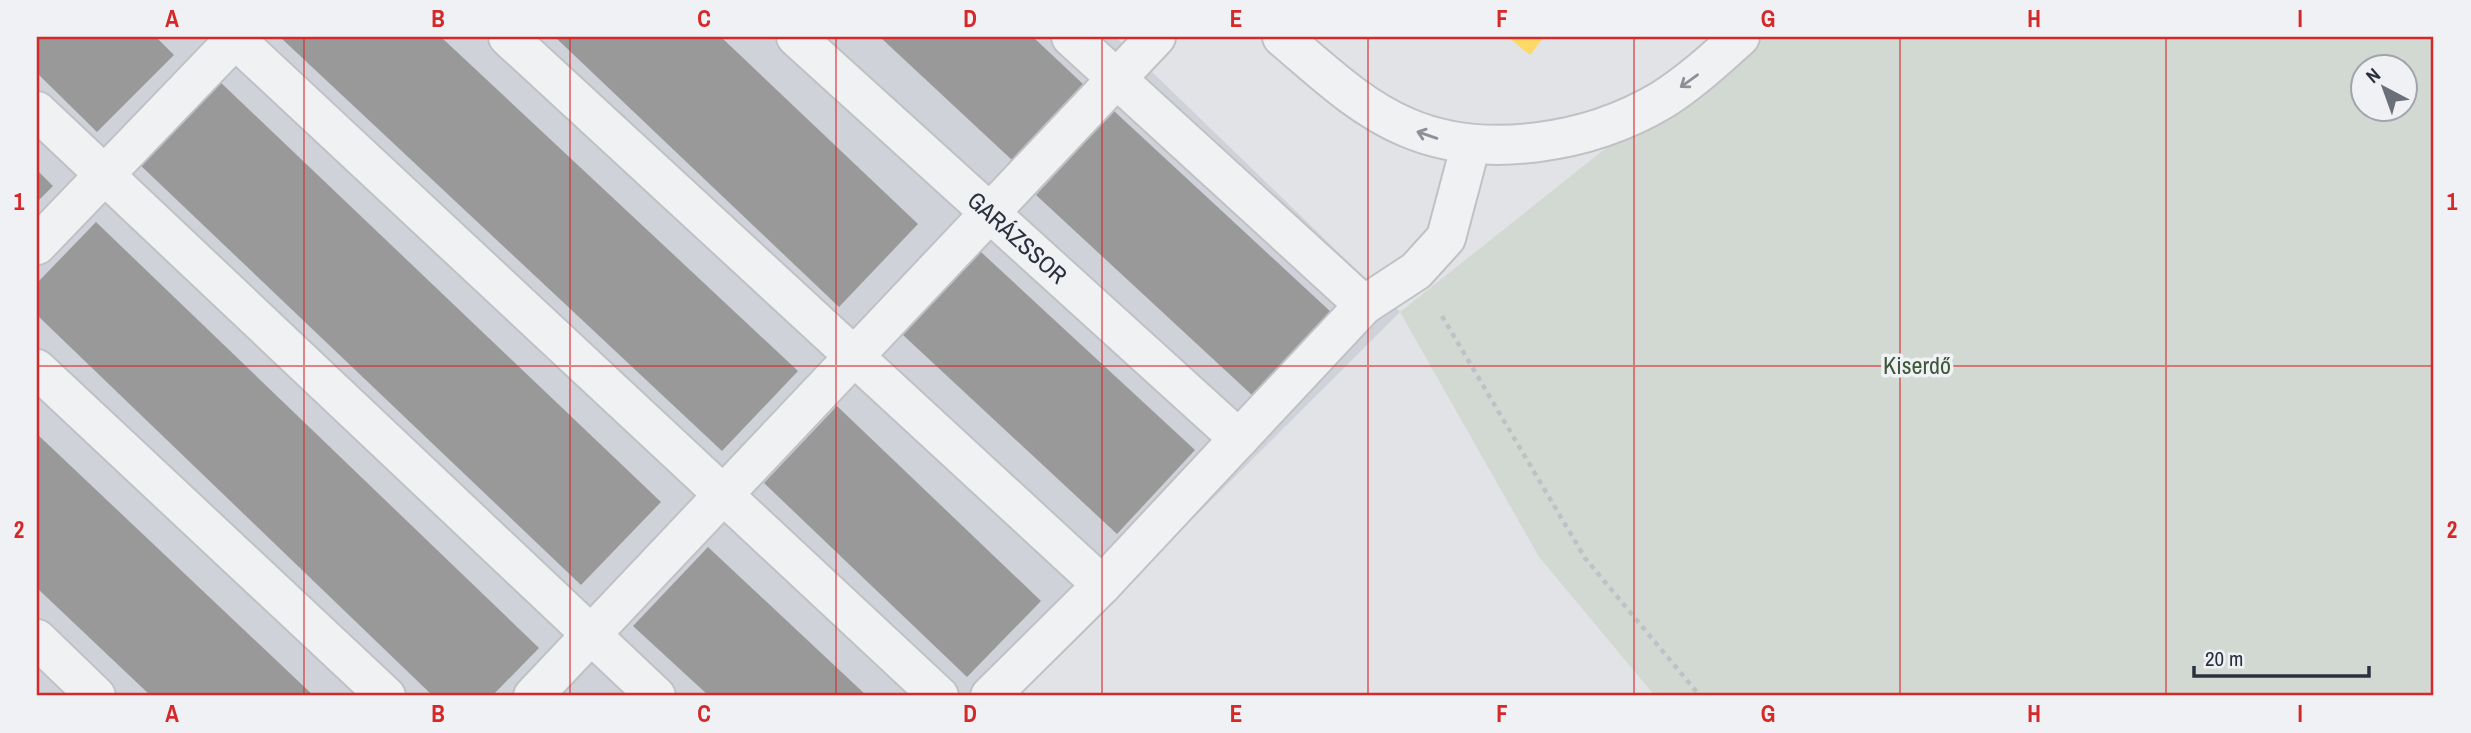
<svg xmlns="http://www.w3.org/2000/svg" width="2471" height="733" viewBox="0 0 2471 733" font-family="'Archivo Narrow',sans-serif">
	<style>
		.built { fill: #d0d2d9 }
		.green { fill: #d2d9d2; fill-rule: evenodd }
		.homes { fill: #ffd966 }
		.industry { fill: #999 }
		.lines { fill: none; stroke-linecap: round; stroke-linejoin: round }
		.minor-casing { stroke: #c0c1c4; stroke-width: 42 }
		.path { stroke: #c0c1c6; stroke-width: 4.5; stroke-dasharray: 5 5; stroke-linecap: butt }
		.minor { stroke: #f0f1f3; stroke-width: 38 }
		.oneway { stroke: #8d9098 }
		.grid { fill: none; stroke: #d62828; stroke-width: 2; stroke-opacity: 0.55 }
		.labels { text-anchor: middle; stroke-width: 7; stroke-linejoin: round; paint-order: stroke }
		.street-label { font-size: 24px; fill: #2a303d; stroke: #eff1f5 }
		.park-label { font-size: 24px; fill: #3d5838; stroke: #eff1f5 }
		.neatline { fill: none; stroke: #d62828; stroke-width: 2.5 }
		.grid-label { font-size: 23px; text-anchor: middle; font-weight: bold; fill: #d62828 }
	</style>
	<rect width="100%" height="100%" fill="#e1e3e6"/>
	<path class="built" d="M37,37H1116L1400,312L1015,696H37Z"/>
	<path class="green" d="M1736,37H2434V696H1655L1539,557L1400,312L1695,77ZM2362,66H2404V108H2362Z"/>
	<path class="homes" d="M1508,37H1544L1530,55Z"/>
	<g class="industry">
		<path d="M37,37H156L174,55L97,132L37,73Z"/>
		<path d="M280,37H441L798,371L722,451Z"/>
		<path d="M555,37H721L918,224L839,307Z"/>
		<path d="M880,37H1033L1083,84L1013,161Z"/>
		<path d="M217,79L661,502L581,585L137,162Z"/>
		<path d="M1114,111L1332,313L1253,396L1036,195Z"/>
		<path d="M37,170L53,186L37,202Z"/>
		<path d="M96,222L539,648L492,696H433L37,315V283Z"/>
		<path d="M981,252L1195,450L1117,534L903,335Z"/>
		<path d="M837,406L1041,601L967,677L764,483Z"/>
		<path d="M37,434L314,696H151L37,588Z"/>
		<path d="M708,547L867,696H709L633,626Z"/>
	</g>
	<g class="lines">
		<defs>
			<g id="minor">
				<path d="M233,37L939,696"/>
				<path d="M508,37L1102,585"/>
				<path d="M796,37L1239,439"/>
				<path d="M1071,37L1364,305"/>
				<path d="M1282,37C1321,70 1359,107 1406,127C1484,161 1590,143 1662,100C1691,82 1715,59 1740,37"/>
				<path d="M37,111L656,696"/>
				<path d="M37,245L237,37"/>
				<path d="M37,369L386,696"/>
				<path d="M37,639L96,696"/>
				<path d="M533,696L1156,37"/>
				<path d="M990,696L1102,585L1364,305L1416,271L1446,238L1471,144"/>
			</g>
		</defs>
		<use href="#minor" class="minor-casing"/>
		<path class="path" d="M1442,316L1585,558L1700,696"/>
		<use href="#minor" class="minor"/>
	</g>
	<defs><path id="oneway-shaft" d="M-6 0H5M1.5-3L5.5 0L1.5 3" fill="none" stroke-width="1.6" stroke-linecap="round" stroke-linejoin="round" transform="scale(1.75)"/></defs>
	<g class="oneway">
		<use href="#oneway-shaft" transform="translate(1689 81) rotate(144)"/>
		<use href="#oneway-shaft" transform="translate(1427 135) rotate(-161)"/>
	</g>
	<path class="grid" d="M304,37V696M570,37V696M836,37V696M1102,37V696M1368,37V696M1634,37V696M1900,37V696M2166,37V696M37,366H2434"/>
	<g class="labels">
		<g class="street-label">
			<text transform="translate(1017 238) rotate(42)" y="8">GARÁZSSOR</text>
		</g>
		<g class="park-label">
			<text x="1917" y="374">Kiserdő</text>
		</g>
	</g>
	<rect width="2471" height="733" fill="none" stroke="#eff1f5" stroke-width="77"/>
	<g transform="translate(2384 88) rotate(319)"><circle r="33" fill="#eff1f5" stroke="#a0a4ab" stroke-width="2"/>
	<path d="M0-5L12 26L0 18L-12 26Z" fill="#6a6f78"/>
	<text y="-10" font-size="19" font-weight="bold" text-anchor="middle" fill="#2a303d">N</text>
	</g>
	<path d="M2194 666v10h175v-10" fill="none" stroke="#2a303d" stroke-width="3.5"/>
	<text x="2205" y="666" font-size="21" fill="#2a303d" stroke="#eff1f5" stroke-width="5" paint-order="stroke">20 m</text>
	<rect x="38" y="38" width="2394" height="656" class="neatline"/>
	<g class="grid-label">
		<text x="172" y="27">A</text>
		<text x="438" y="27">B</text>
		<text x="704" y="27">C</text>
		<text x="970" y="27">D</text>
		<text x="1236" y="27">E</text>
		<text x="1502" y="27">F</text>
		<text x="1768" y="27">G</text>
		<text x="2034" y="27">H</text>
		<text x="2300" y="27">I</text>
		<text x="19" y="210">1</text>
		<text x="2452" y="210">1</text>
		<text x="19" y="538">2</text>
		<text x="2452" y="538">2</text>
		<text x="172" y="722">A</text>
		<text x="438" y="722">B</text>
		<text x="704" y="722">C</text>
		<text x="970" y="722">D</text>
		<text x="1236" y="722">E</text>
		<text x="1502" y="722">F</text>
		<text x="1768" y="722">G</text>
		<text x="2034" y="722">H</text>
		<text x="2300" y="722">I</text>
	</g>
</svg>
